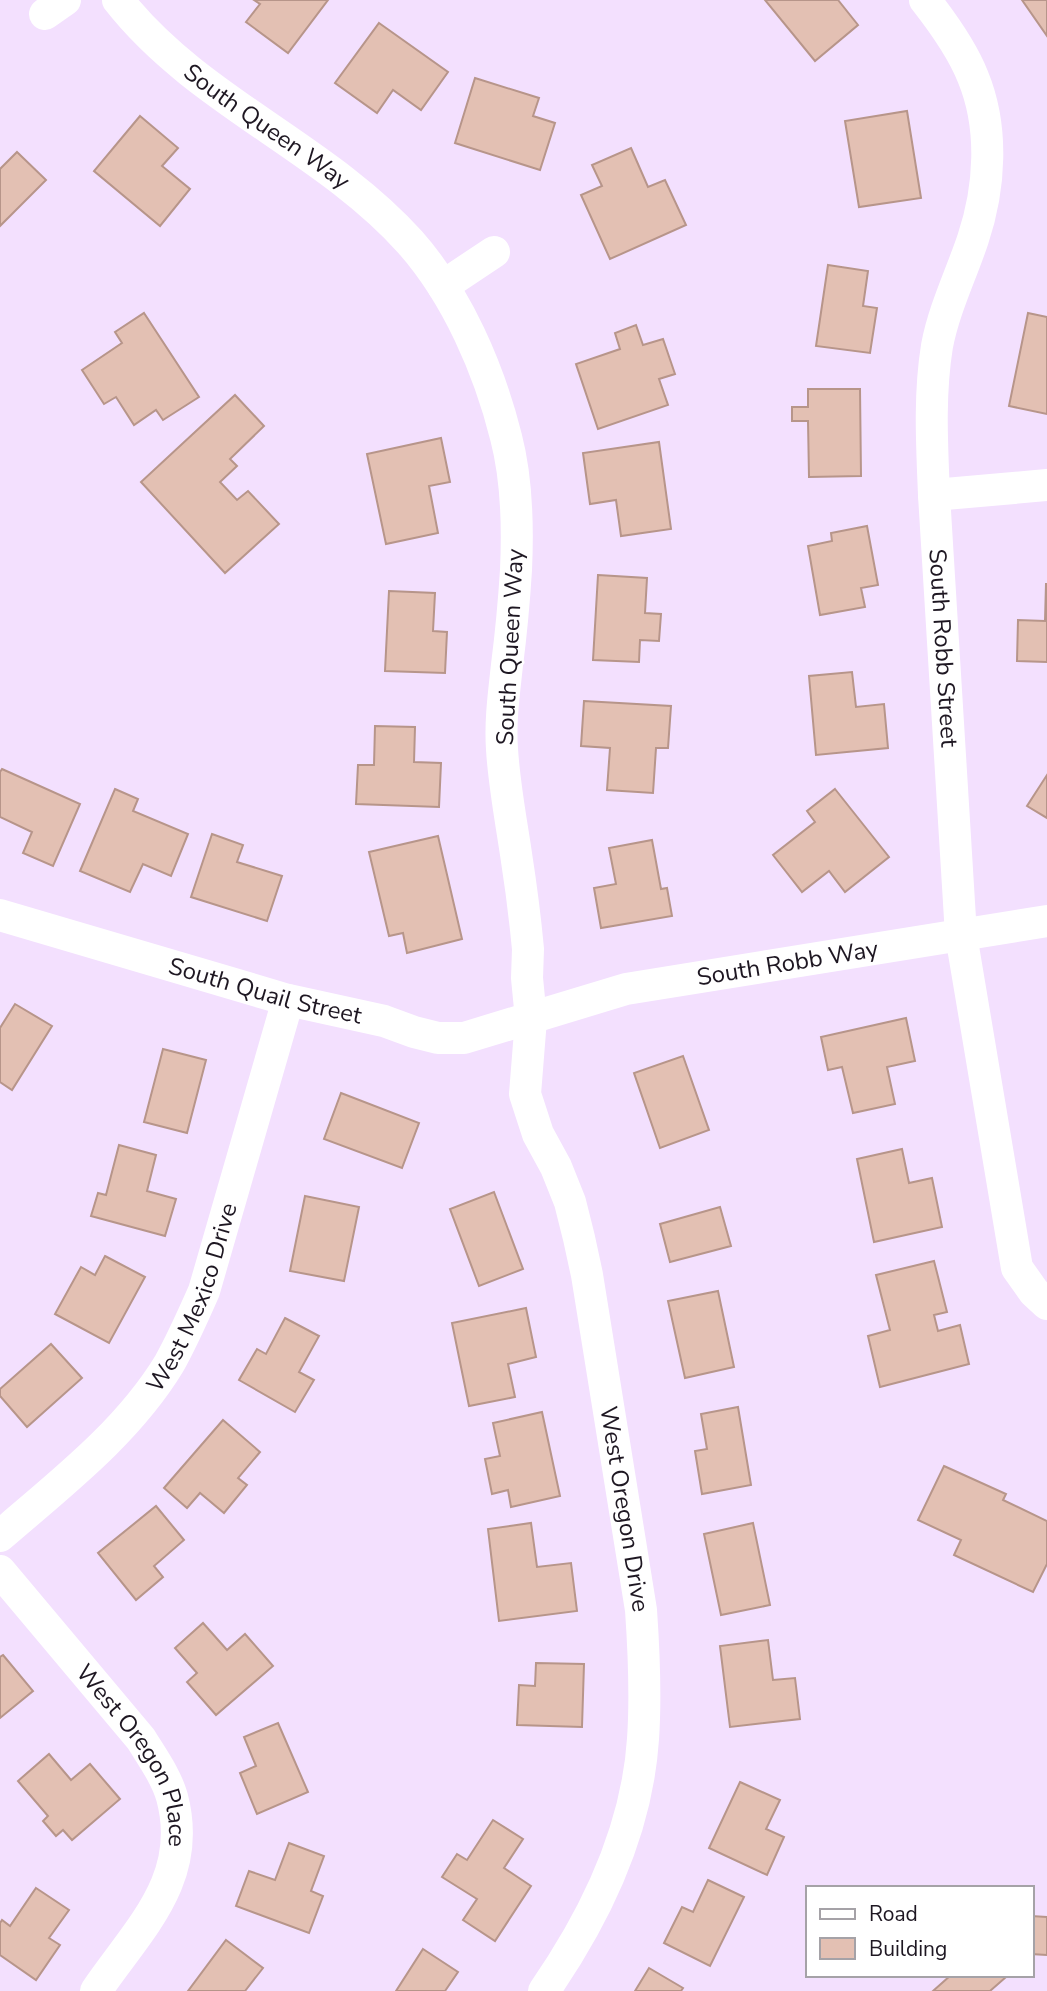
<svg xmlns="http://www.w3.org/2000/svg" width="1047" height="1991" viewBox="0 0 1047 1991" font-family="'Nunito Sans',sans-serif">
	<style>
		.building { fill: #e3c0b3; stroke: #b7958a; stroke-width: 2 }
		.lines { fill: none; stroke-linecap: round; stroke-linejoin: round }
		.minor { stroke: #fff; stroke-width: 32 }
		.labels { text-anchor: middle; stroke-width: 5; stroke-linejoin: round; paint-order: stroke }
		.street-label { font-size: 24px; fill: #1e1722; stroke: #fff }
	</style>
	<rect width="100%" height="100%" fill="#f3e0fe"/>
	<g class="building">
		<path d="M254,0H328L288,53L246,22L260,4Z"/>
		<path d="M765,0H838L858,25L815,61Z"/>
		<path d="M1022,0H1047V36Z"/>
		<path d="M379,23L448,72L421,110L393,90L377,113L335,83Z"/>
		<path d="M475,78L539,98L533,116L555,123L540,170L455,143Z"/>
		<path d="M907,111L921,198L859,207L845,121Z"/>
		<path d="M140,116L178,148L162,166L190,189L160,226L94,171Z"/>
		<path d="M631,148L648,187L665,180L686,225L610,259L581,195L602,186L592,165Z"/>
		<path d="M17,152L46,180L0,226V169Z"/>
		<path d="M828,265L868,271L863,306L877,308L870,353L816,346Z"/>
		<path d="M144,313L199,397L163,420L156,410L134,425L116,397L104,404L82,370L122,343L115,332Z"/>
		<path d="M1028,313L1047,317V414L1009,406Z"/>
		<path d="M636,325L643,345L663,339L675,374L659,379L668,405L598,429L576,364L620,349L615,333Z"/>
		<path d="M808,389H860L861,476L809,477L808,421H792V407H808Z"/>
		<path d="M235,395L264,426L230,459L237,466L220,482L237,500L248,491L279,524L225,573L141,482Z"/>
		<path d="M441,438L450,482L429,486L438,533L386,544L367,454Z"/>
		<path d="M659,442L671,529L621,536L616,500L590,504L583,453Z"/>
		<path d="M867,526L878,585L861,588L865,607L820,615L808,546L832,541L831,533Z"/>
		<path d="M598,575L647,578L645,613L661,614L659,641L640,640L639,662L593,660Z"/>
		<path d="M1046,584H1047V662L1017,661L1018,620L1045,621Z"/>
		<path d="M389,591L435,593L433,631L447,632L445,673L385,671Z"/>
		<path d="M852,672L856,707L884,704L888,748L816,755L809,676Z"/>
		<path d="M584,701L671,706L668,748H656L653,793L607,790L610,748L581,746Z"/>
		<path d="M375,726L415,727L414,762L441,763L439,807L356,804L358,765H374Z"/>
		<path d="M2,769L80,804L53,866L23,853L32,832L0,817V772Z"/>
		<path d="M1047,775V818L1027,806Z"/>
		<path d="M115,789L138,799L133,811L188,834L171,876L143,864L130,892L80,871Z"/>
		<path d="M835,789L889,857L845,892L829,871L802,892L773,855L815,822L807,811Z"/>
		<path d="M212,834L243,845L237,862L282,876L267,921L191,897Z"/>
		<path d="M438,836L462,939L407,953L403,933L389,936L369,852Z"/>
		<path d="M652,840L661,889L667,888L672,916L601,928L594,888L616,884L609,848Z"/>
		<path d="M15,1004L52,1026L12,1090L0,1082V1028Z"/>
		<path d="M906,1018L915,1061L887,1067L895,1104L853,1113L842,1067L828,1070L821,1037Z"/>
		<path d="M163,1049L206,1060L187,1133L144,1122Z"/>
		<path d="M683,1056L709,1130L660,1148L634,1073Z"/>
		<path d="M341,1093L419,1123L402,1168L324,1139Z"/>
		<path d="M119,1145L156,1155L147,1191L176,1199L165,1236L91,1216L98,1193L106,1195Z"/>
		<path d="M902,1149L909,1183L932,1178L942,1227L874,1242L857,1159Z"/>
		<path d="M494,1192L523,1269L479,1286L450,1209Z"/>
		<path d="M305,1196L359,1207L344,1281L290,1271Z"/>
		<path d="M720,1207L731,1246L670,1262L660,1224Z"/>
		<path d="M105,1256L145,1277L109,1343L55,1314L81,1267L95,1275Z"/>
		<path d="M934,1261L947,1312L934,1315L938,1331L960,1325L969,1364L880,1387L868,1336L890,1330L876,1275Z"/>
		<path d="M718,1291L734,1367L685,1378L668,1301Z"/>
		<path d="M526,1308L536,1357L508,1364L515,1397L469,1406L452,1323Z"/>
		<path d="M285,1318L319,1336L299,1372L314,1380L295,1412L239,1380L257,1349L266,1354Z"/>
		<path d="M51,1344L82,1378L27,1427L0,1396V1389Z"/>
		<path d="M738,1407L751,1485L702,1494L695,1451L707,1449L701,1414Z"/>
		<path d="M542,1412L560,1496L511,1507L508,1490L492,1494L485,1459L500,1456L493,1423Z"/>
		<path d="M223,1420L260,1452L238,1478L247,1485L224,1513L200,1493L187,1508L164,1488Z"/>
		<path d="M944,1466L1006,1494L1003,1500L1047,1521V1564L1033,1592L954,1555L961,1540L918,1520Z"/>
		<path d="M156,1506L184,1540L154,1566L163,1577L136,1600L98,1553Z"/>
		<path d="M531,1523L537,1567L571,1563L577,1611L499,1621L488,1529Z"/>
		<path d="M753,1523L770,1605L721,1615L704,1534Z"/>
		<path d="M203,1623L227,1650L245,1634L273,1666L216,1715L187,1682L197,1673L175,1648Z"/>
		<path d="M768,1640L773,1680L795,1678L800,1719L730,1727L720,1646Z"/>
		<path d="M3,1655L33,1691L0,1718V1657Z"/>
		<path d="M536,1663L584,1664L582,1727L517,1725L519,1685L535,1686Z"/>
		<path d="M278,1723L308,1792L257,1814L240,1773L256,1766L244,1737Z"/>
		<path d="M49,1754L71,1780L90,1764L120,1799L72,1840L63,1830L56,1836L43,1821L48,1816L18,1781Z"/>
		<path d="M740,1782L780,1800L766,1829L784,1837L767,1875L709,1848Z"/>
		<path d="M493,1820L523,1839L504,1868L531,1886L495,1941L463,1920L477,1899L442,1877L457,1854L467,1860Z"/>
		<path d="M289,1843L324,1856L311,1891L323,1896L309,1933L236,1906L249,1871L275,1880Z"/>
		<path d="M708,1880L744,1897L710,1966L664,1943L682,1907L693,1912Z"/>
		<path d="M36,1888L69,1910L49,1938L60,1945L36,1980L0,1955V1923L2,1920L10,1926Z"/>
		<path d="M1031,1916L1047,1917V1955L1031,1954Z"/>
		<path d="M226,1940L263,1968L245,1991H188Z"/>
		<path d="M423,1949L458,1972L445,1991H396Z"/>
		<path d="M649,1968L683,1988L681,1991H635Z"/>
		<path d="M951,1975H1005L1006,1977L990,1991H933Z"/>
	</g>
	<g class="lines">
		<g class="minor">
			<path id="s1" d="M118,0C197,101 325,147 410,242C457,295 489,369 506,437C517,479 518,527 516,570C514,602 511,634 507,665C504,693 500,721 502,749C504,784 511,820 516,854C521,886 525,917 528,949L527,978L531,1019L525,1094L538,1134L556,1167L570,1202L579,1238L587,1275L641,1610C644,1653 646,1696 643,1739C637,1831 596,1916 544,1991"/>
			<path id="s2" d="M925,0C943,23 962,49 973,77C994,128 990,188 973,239C961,275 944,309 937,346C929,395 932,445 934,495L961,935L1017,1268L1034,1292L1047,1304"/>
			<path d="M45,14L65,0"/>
			<path d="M443,286L494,252"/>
			<path d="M934,495L1047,485"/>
			<path id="s3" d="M0,915L288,1000L384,1021L414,1032L438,1038H464L626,989L1047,921"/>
			<path id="s4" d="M0,1536C60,1484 127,1433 169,1364C182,1341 193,1316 204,1291L288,1000"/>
			<path id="s5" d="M0,1571L141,1739C152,1757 166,1776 172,1797C194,1879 139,1928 96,1991"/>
		</g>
	</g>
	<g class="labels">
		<g class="street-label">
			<text dy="8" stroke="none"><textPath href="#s1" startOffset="196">South Queen Way</textPath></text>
			<text transform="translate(510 647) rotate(-87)" y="8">South Queen Way</text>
			<text dy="8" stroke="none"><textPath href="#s2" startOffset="672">South Robb Street</textPath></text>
			<text dy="8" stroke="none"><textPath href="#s3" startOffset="814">South Robb Way</textPath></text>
			<text dy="8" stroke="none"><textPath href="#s3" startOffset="276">South Quail Street</textPath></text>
			<text dy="8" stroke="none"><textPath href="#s4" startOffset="313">West Mexico Drive</textPath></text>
			<text dy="8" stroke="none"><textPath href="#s1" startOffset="1690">West Oregon Drive</textPath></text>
			<text dy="8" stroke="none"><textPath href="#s5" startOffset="231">West Oregon Place</textPath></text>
		</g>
	</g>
	<rect x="806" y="1886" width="228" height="91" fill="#ffffff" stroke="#a5a2a7" stroke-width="2"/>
	<rect x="820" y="1909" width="35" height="10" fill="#ffffff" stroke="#a5a2a7" stroke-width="2"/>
	<text x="869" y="1921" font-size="21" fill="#1e1722">Road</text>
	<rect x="820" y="1938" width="35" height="21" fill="#e3c0b3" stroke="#a5a2a7" stroke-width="2"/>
	<text x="869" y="1956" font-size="21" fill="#1e1722">Building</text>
</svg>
